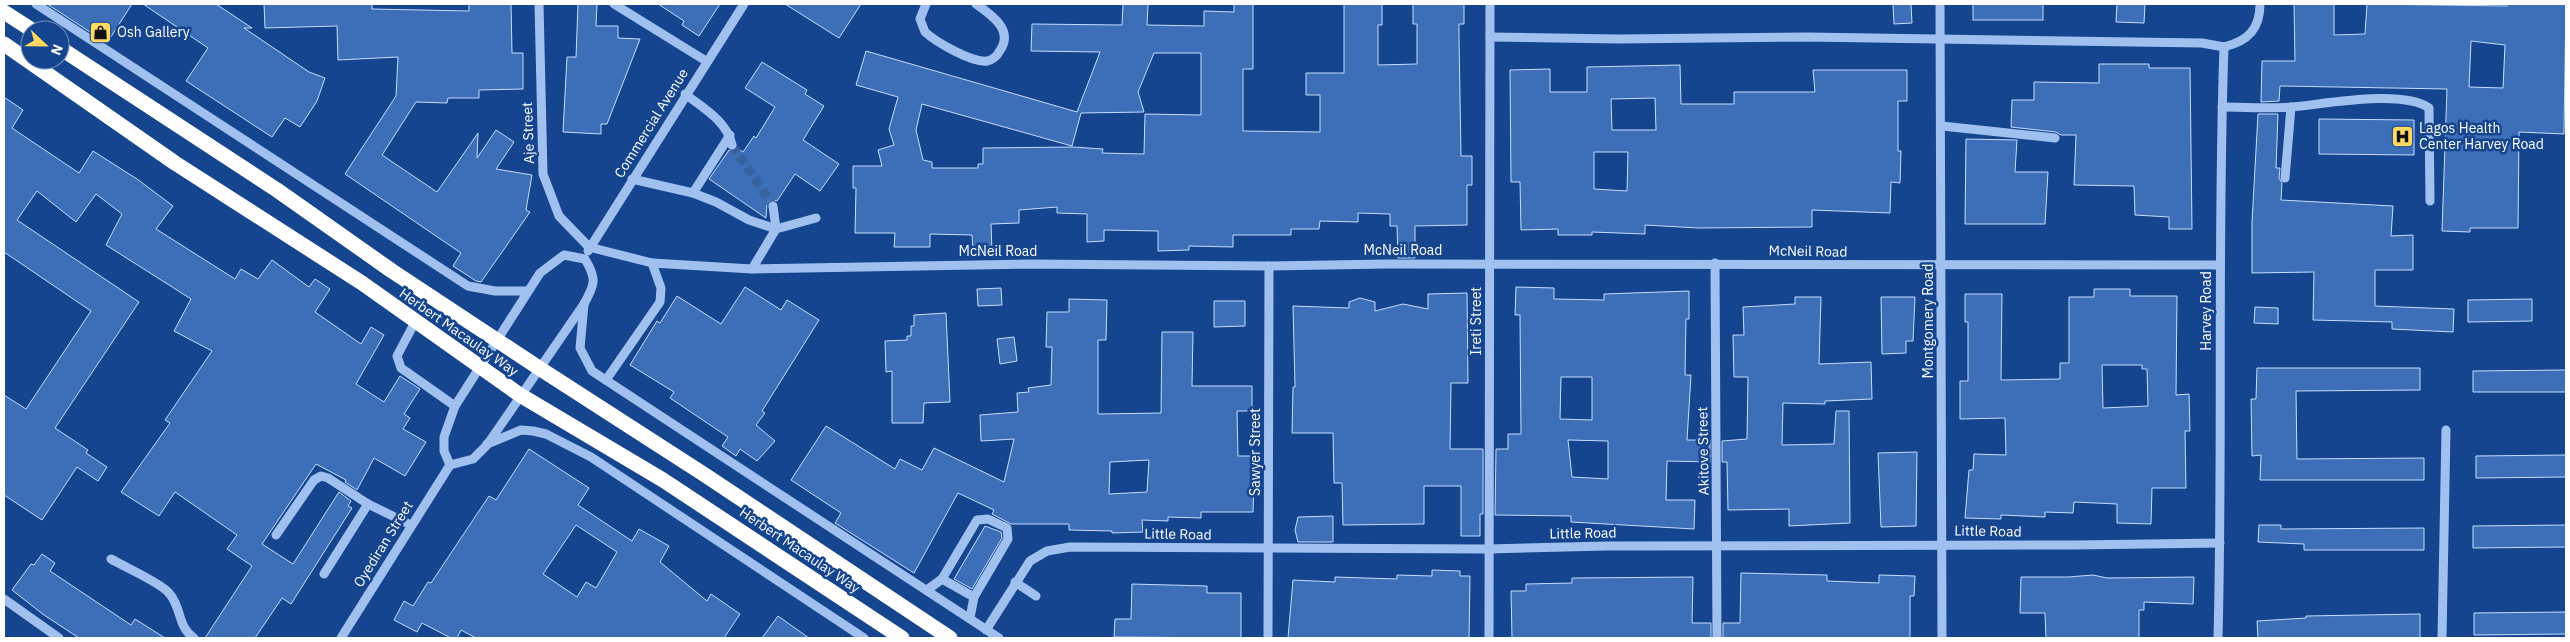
<svg xmlns="http://www.w3.org/2000/svg" width="2570" height="642" viewBox="0 0 2570 642" font-family="'IBM Plex Sans',sans-serif">
	<style>
		.building { fill: #3d6fb8; stroke: #c7dcfc; fill-rule: evenodd }
		.lines { fill: none; stroke-linecap: round; stroke-linejoin: round }
		.minor-tunnel { stroke: #3861a0; stroke-width: 9; stroke-dasharray: 9 4.5; stroke-linecap: butt }
		.minor { stroke: #a0c1f0; stroke-width: 9 }
		.highway { stroke: #fff; stroke-width: 15 }
		.labels { text-anchor: middle; stroke-width: 5; stroke-linejoin: round; paint-order: stroke }
		.poi-label { font-size: 14px; fill: #fff; stroke: #15458f; text-anchor: start }
		.street-label { font-size: 14px; fill: #fff; stroke: #15458f }
	</style>
	<rect width="100%" height="100%" fill="#15458f"/>
	<g class="building">
		<path d="M47,4H132L107,43Z"/>
		<path d="M143,4H216L252,28H244L309,72L325,78L317,101L300,127L285,118L272,137L186,81L208,48Z"/>
		<path d="M264,4H372V9L469,11V4H511L512,53H523V89L479,90V98H448L447,103L416,102L382,155L437,192L478,133L477,158L496,130L514,142L496,169L532,175L526,210L530,212L481,282L476,281L453,266L461,253L345,174L396,96L398,57L338,60L337,26L265,28Z"/>
		<path d="M578,4H597L596,26H618V38L640,39L607,124H601V134L563,132L567,57H576Z"/>
		<path d="M658,4H720L699,36L682,25L684,21Z"/>
		<path d="M785,4H861L839,38Z"/>
		<path d="M1123,4H1148L1147,25L1204,26V11L1234,12V4H1253V69H1243V131L1320,132V95H1306V73H1344V4H1382V25H1378V65L1417,64V24H1413V4H1464V24H1459V39L1461,156H1472V185H1467V225L1415,226V258H1398L1397,226H1390V214L1358,213V222L1320,221L1319,229H1291V235H1233V247L1189,246V250L1158,251V231L1104,230V241L1087,242V214L1057,213V207L1019,210V223L991,224L992,252L973,253L972,235L930,234V247H894L895,233H855L856,188H853V166H882L878,150L894,145L889,129L898,97L856,85L866,51L1077,112L1100,52L1031,51L1032,24L1122,25ZM1154,53H1201V115L1145,114L1144,154L1102,153L1103,149L1073,147L983,148V164H978V168H932V162L923,160L916,130L922,104L1072,146L1081,113L1144,112L1138,92Z"/>
		<path d="M1893,4H1911L1912,23L1894,24Z"/>
		<rect x="1973" y="4" width="70" height="16"/>
		<path d="M2117,4H2145L2144,23L2116,22Z"/>
		<path d="M2294,4H2334V35L2365,34L2367,4L2507,6V4H2566L2564,134L2519,132L2518,228H2470V232L2442,231L2447,89L2280,86L2279,101L2261,102L2262,61H2295ZM2471,41L2505,45L2503,88L2469,87Z"/>
		<path d="M762,62L807,90L805,94L824,106L803,140L839,164L820,191L795,174L777,201L772,200L767,203L766,218L709,179L729,150L733,151L737,148L743,152L754,136L756,138L775,107L745,88Z"/>
		<path d="M2099,64H2149V68H2190L2192,229H2169V217L2135,215L2134,186L2074,185L2076,135H2061L2056,132L2011,127L2012,100H2034V82L2099,83Z"/>
		<path d="M1680,65L1681,104H1734V92H1815L1813,70H1907V101H1898V151H1901L1900,183L1891,182L1890,213L1812,210V227L1698,228L1645,225V234L1592,232V235H1558V229L1521,230L1520,182H1511L1510,70L1550,69V92H1587V67ZM1655,98L1656,130H1612L1611,99ZM1594,152H1628L1627,191L1594,189Z"/>
		<path d="M4,97L23,110L12,128L79,173L93,151L137,179L173,206L156,229L235,279L241,269L258,279L272,260L309,287L315,279L330,289L315,312L361,344L371,327L384,335L356,384L384,402L400,376L420,389L404,414L410,418L403,429L426,442L405,476L374,458L357,490L345,482L346,480L316,464L262,544L293,564L339,492L351,501L348,506L352,508L291,604L282,598L255,638H205L252,566L227,549L237,535L175,492L159,516L121,492L170,423L165,420L212,351L174,331L191,299L106,245L122,214L96,194L76,222L37,191L17,220L139,302L55,428L88,450L86,453L107,467L98,481L77,467L42,520L4,495V395L26,409L91,311L4,252Z"/>
		<path d="M2258,114H2278L2276,168H2280L2279,178L2282,183L2281,200L2393,206L2391,236L2413,235V270H2375V306L2454,309L2453,332L2392,329V322L2313,320L2314,272L2252,273V222Z"/>
		<path d="M2319,119L2414,120V155L2319,154Z"/>
		<path d="M1966,139L2017,140L2015,172H2048L2045,224H1965Z"/>
		<path d="M745,287L781,310L787,300L819,320L762,411L765,413L756,425L775,441L757,461L740,449L736,456L722,446L728,437L670,398L674,392L630,365L657,321L660,323L677,296L721,324Z"/>
		<path d="M1516,287L1554,288V299L1604,300V294L1689,291V319H1686L1685,375H1691L1687,440H1710V462L1667,461L1666,500H1695L1694,529L1571,522V516L1495,515L1496,449H1508V434H1521L1520,315H1515ZM1561,377H1592V420L1560,419ZM1568,440L1608,441V479L1572,477Z"/>
		<path d="M1001,288L1002,305L978,306L977,289Z"/>
		<path d="M2094,289H2130V296H2177L2176,395L2189,394L2190,431H2185L2186,488H2152L2151,524L2117,523V504L2074,502L2073,513L2045,512V517L2001,515V519L1965,518L1969,470H1973L1974,454L2006,455L2005,418L1960,419V381H1968V322H1965V294H2002L2001,380L2060,379V363H2069V297H2094ZM2102,365H2142V369H2147L2148,406L2103,408Z"/>
		<path d="M1467,293L1468,383H1451L1450,449H1483V514H1480V536H1461V486H1424V524L1343,525L1342,483H1334L1333,433H1292L1293,387H1295L1293,306L1349,308V302L1360,298L1375,302V311L1403,304L1428,309V294Z"/>
		<path d="M1795,297H1821L1819,364L1871,362L1872,399L1825,401V404L1783,403L1782,445L1834,444L1836,411H1849L1850,523L1789,526V509L1728,510L1727,462H1722V441L1747,439L1748,377H1734L1733,335H1744L1743,307L1795,304Z"/>
		<path d="M1881,297H1915L1913,341H1906V353L1882,354Z"/>
		<path d="M1069,299L1107,300L1106,340H1098V414L1161,413L1162,332H1193L1192,386H1252V411H1237L1238,456H1255L1253,512H1201V518L1168,517V521L1142,520L1143,532L1112,533V531L1069,530V524H1011L992,514L994,510L958,493L914,573L835,523L841,513L791,480L826,426L895,469L900,459L922,470L934,448L1004,482L1014,439L981,441L980,415L1018,412L1017,393L1029,392L1028,388L1051,385L1052,347H1046L1047,312H1069ZM1149,460L1147,492L1109,494L1110,462Z"/>
		<path d="M2532,299V321L2468,322V300Z"/>
		<path d="M1214,301H1245V326L1214,327Z"/>
		<path d="M2255,307L2278,308V324L2254,323Z"/>
		<path d="M946,313L950,402L924,403L923,423H892V371L886,372L885,341L907,340V336H911V326H914V315Z"/>
		<path d="M1014,337L1017,361L1000,364L997,339Z"/>
		<path d="M2257,368H2420V390L2296,391L2297,459L2424,458V480H2260L2261,455L2252,456L2251,399H2256Z"/>
		<path d="M2566,370V392H2473V371Z"/>
		<path d="M529,449L589,488L578,505L632,541L639,529L669,546L660,562L707,601L711,594L740,614L724,638H476L461,630L457,638H451L422,623L417,632L394,620L404,601L413,606L428,582L431,583L489,496L496,500ZM576,525L617,552L596,588L586,582L577,597L543,574Z"/>
		<path d="M1917,452L1916,526L1881,527L1878,453Z"/>
		<path d="M2566,455V477L2476,478V456Z"/>
		<path d="M1333,516V542H1298L1295,530L1298,517Z"/>
		<path d="M2259,525H2281V529L2424,528V550H2304V544L2258,542Z"/>
		<path d="M2566,525V547L2473,548V526Z"/>
		<path d="M985,526L1001,532L1002,538L972,589L954,579Z"/>
		<path d="M42,554L55,563L50,571L131,625L135,619L165,638H79L44,615L12,590L31,564L34,565Z"/>
		<path d="M1432,570L1460,571V576H1470L1469,638H1288L1293,580L1335,582V577L1397,579V575L1432,576Z"/>
		<path d="M1741,573L1827,575V581L1879,583V575L1915,576L1914,596H1910V638H1723V623H1740Z"/>
		<path d="M2093,575L2107,578L2194,577L2193,604L2144,602V610H2139V638H2046L2045,613H2020L2021,577H2068Z"/>
		<path d="M1693,577L1692,623H1711V638H1512L1511,591H1526V584L1572,583V578Z"/>
		<path d="M1132,584L1207,586V593H1241V638L1114,637L1115,619H1131Z"/>
		<path d="M2566,612V634L2474,635V613Z"/>
		<path d="M2420,614V638H2258L2257,621L2306,618V616Z"/>
		<path d="M778,616L809,638H762Z"/>
	</g>
	<g class="lines">
		<path class="minor-tunnel" d="M732,145L773,206"/>
		<g class="minor">
			<path d="M36,4L468,286L495,291H527"/>
			<path d="M539,4L543,174L559,216L589,247L652,263L752,269L1030,264L1269,266L1386,264L2219,265"/>
			<path d="M614,4L706,61"/>
			<path d="M926,4L920,19L925,32C936,42 972,63 987,61C992,60 997,56 999,52C1015,31 992,15 976,4"/>
			<path d="M1940,4L1942,638"/>
			<path d="M1490,37L1618,39L1807,37L2202,43L2224,47"/>
			<path d="M685,94C703,108 727,121 732,145"/>
			<path d="M2222,107C2245,107 2269,109 2292,107C2325,104 2402,89 2429,108L2430,201"/>
			<path d="M1942,126L2055,138"/>
			<path d="M2285,178L2291,107"/>
			<path d="M632,179L693,193L716,202L749,220L776,229L816,218"/>
			<path d="M693,193L730,135"/>
			<path d="M588,251L744,4"/>
			<path d="M564,255L585,259C597,279 595,284 584,304L487,445L473,459L450,465L444,451V437L455,406L540,273Z"/>
			<path d="M1715,263L1717,638"/>
			<path d="M752,269L776,229L773,206"/>
			<path d="M584,304L580,348L592,371L999,638"/>
			<path d="M415,322L397,356L401,368L455,406"/>
			<path d="M606,380L660,302L661,288L652,263"/>
			<path d="M487,444L521,430L533,431L546,434L591,457L864,638"/>
			<path d="M276,535L314,480L321,476L328,478L368,504L411,525"/>
			<path d="M111,559C125,567 159,582 168,592C182,606 177,627 194,638"/>
			<path d="M324,574L368,504"/>
			<path d="M942,579L977,520L988,519L1007,528L1008,539L974,597"/>
			<path d="M1015,582L1036,596"/>
			<path d="M927,590L942,579L974,597L970,618"/>
			<path d="M4,599L59,638"/>
			<path d="M986,630L1030,561L1047,551L1070,547L1489,549L1607,546L2074,545L2220,543"/>
			<path d="M341,638L450,465"/>
			<path d="M1268,638L1269,266"/>
			<path d="M1489,638L1490,4"/>
			<path d="M2218,638C2223,441 2217,244 2224,47C2248,41 2260,29 2260,4"/>
			<path d="M2442,638L2446,430"/>
		</g>
		<g class="highway">
			<path d="M4,12L32,30"/>
			<path d="M4,44L175,163L362,283L520,395L663,480L902,638"/>
			<path d="M60,48L277,190L392,271L539,368L705,475L950,638"/>
		</g>
	</g>
	<defs>
		<symbol id="shop-square" viewBox="-11 -11 22 22"><rect x="-9" y="-9" width="18" height="18" rx="4" fill="#ffd85f" stroke="#15458f"/><path d="M-5-2.5h2.3a2.7 3.5 0 0 1 5.4 0H5L5.5 6h-11ZM-1.5-2.5h3a1.5 2.3 0 0 0-3 0Z" fill="#111"/></symbol>
		<symbol id="hospital-square" viewBox="-11 -11 22 22"><rect x="-9" y="-9" width="18" height="18" rx="4" fill="#ffd85f" stroke="#15458f"/><path d="M-5-5h3v3.5h4V-5h3V5h-3V1.5h-4V5h-3Z" fill="#111"/></symbol>
	</defs>
	<g fill-rule="evenodd">
		<use href="#shop-square" x="88" y="20" width="25" height="25"/>
		<use href="#hospital-square" x="2390" y="124" width="25" height="25"/>
	</g>
	<g class="labels">
		<g class="poi-label">
			<text x="117" y="37">Osh Gallery</text>
			<text x="2419" y="133">Lagos Health<tspan x="2419" dy="16">Center Harvey Road</tspan></text>
		</g>
		<g class="street-label">
			<text transform="translate(651 123) rotate(-58)" y="5">Commercial Avenue</text>
			<text transform="translate(528 133) rotate(-92)" y="5">Aje Street</text>
			<text x="1403" y="255">McNeil Road</text>
			<text x="998" y="256">McNeil Road</text>
			<text transform="translate(1808 251) rotate(1)" y="5">McNeil Road</text>
			<text transform="translate(2206 311) rotate(-90)" y="5">Harvey Road</text>
			<text transform="translate(1476 321) rotate(-90)" y="5">Ireti Street</text>
			<text transform="translate(1928 321) rotate(-90)" y="5">Montgomery Road</text>
			<text transform="translate(459 332) rotate(35)" y="5">Herbert Macaulay Way</text>
			<text transform="translate(1703 451) rotate(-91)" y="5">Akitove Street</text>
			<text transform="translate(1255 452) rotate(-90)" y="5">Sawyer Street</text>
			<text transform="translate(1988 531) rotate(1)" y="5">Little Road</text>
			<text transform="translate(1583 533) rotate(-1)" y="5">Little Road</text>
			<text transform="translate(1178 534) rotate(1)" y="5">Little Road</text>
			<text transform="translate(383 544) rotate(-58)" y="5">Oyediran Street</text>
			<text transform="translate(800 550) rotate(34)" y="5">Herbert Macaulay Way</text>
		</g>
	</g>
	<rect width="2570" height="642" fill="none" stroke="#ffffff" stroke-width="10"/>
	<g transform="translate(45 45) rotate(112)"><circle r="24" fill="#15458f" stroke="#738fbc"/>
	<path d="M0-4L9 19L0 12L-9 19Z" fill="#ffd85f"/>
	<text y="-8" font-size="14" font-weight="bold" text-anchor="middle" fill="#ffffff">N</text>
	</g>
</svg>
